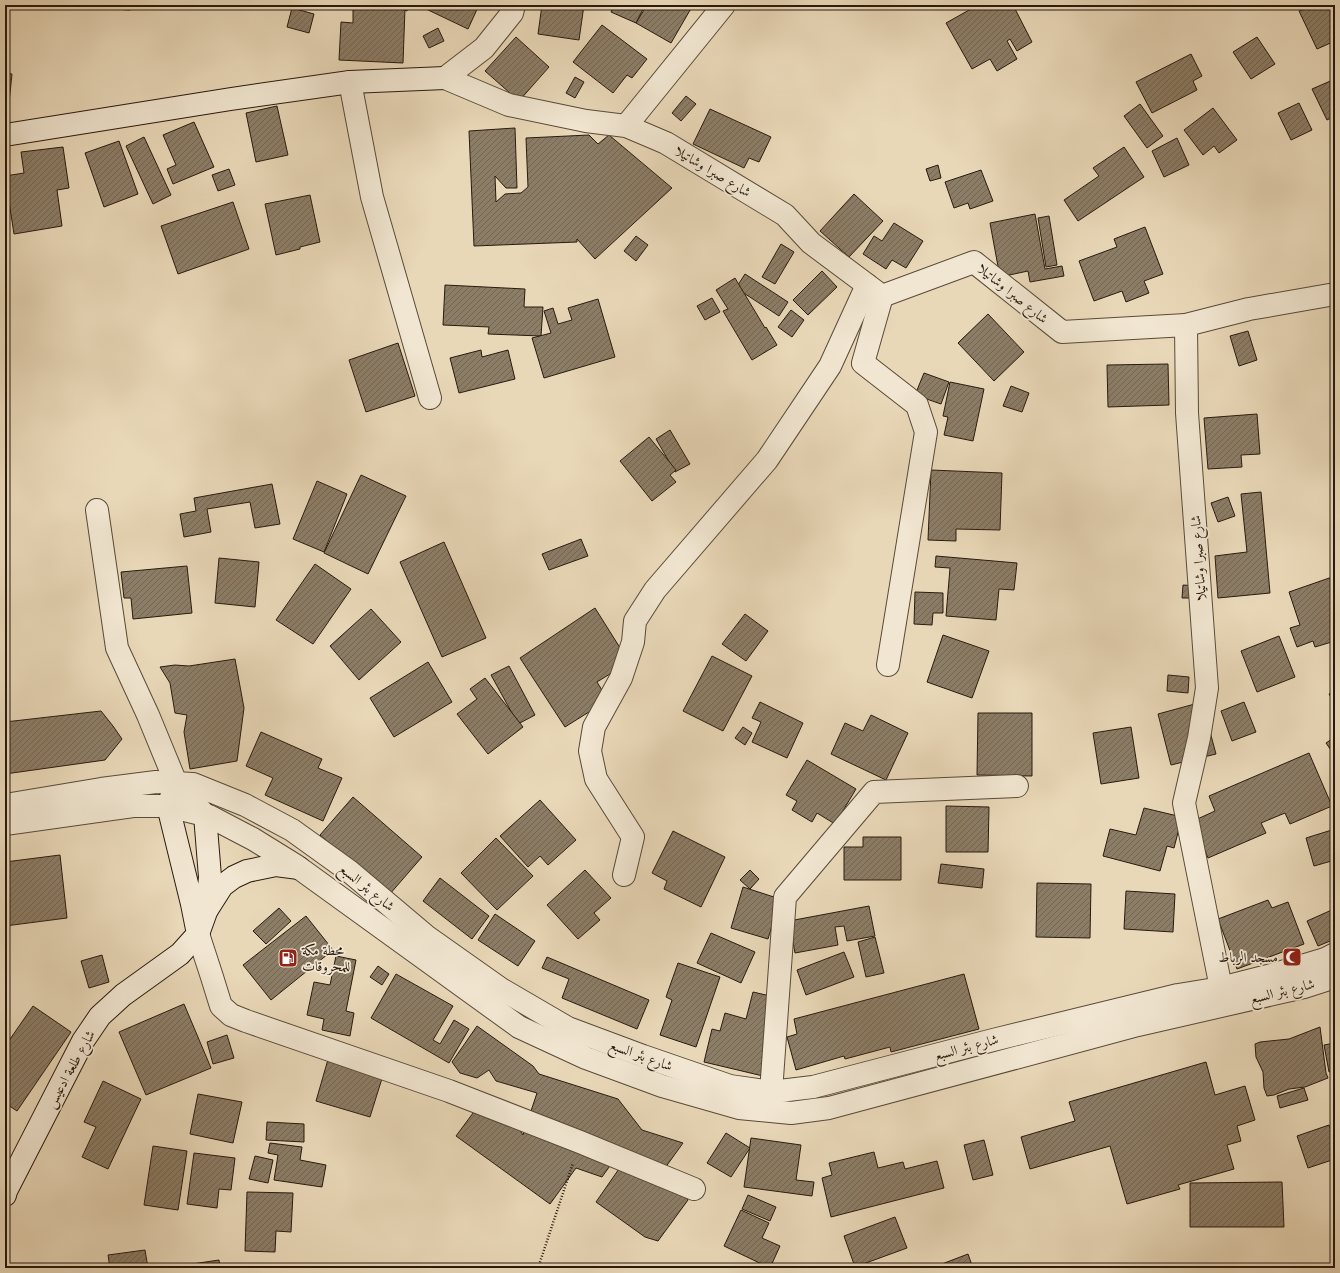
<svg xmlns="http://www.w3.org/2000/svg" width="1340" height="1273" viewBox="0 0 1340 1273" font-family="'Old Standard TT',Amiri,serif">
	<style>
		.building { fill: url(#building-hatch); stroke: #281a0f }
		.lines { fill: none; stroke-linecap: round; stroke-linejoin: round }
		.minor-casing { stroke: #584a39; stroke-width: 24 }
		.tertiary-casing { stroke: #584a39; stroke-width: 24 }
		.secondary-casing { stroke: #281a0f; stroke-width: 24 }
		.path { stroke: #281a0f; stroke-width: 2.5; stroke-dasharray: 1 2; stroke-linecap: butt }
		.minor { stroke: #f1e6d1; stroke-width: 22 }
		.tertiary { stroke: #f1e6d1; stroke-width: 22 }
		.secondary { stroke: #f1e6d1; stroke-width: 22 }
		.labels { text-anchor: middle; stroke-width: 3.5; stroke-linejoin: round; paint-order: stroke }
		.street-label { font-size: 14px; fill: #281a0f; stroke: #f1e6d1 }
		.poi-label { font-size: 14px; fill: #281a0f; stroke: #f1e6d1; text-anchor: start }
	</style>
	<defs>
		<pattern id="building-hatch" width="6" height="6" patternUnits="userSpaceOnUse"><rect width="6" height="6" fill="#8c7d67"/><path d="M-1 1l2-2M0 6l6-6M5 7l2-2" fill="none" stroke="#726653"/></pattern>
	</defs>
	<rect width="100%" height="100%" fill="#e9d8b8"/>
	<filter id="stains"><feTurbulence type="fractalNoise" baseFrequency=".005" numOctaves="4"/><feColorMatrix values="0 0 0 0 .2 0 0 0 0 .09 0 0 0 0 .02 0 0 0 .5 -.17"/></filter>
	<radialGradient id="worn" r=".72"><stop offset=".6" stop-color="#630" stop-opacity="0"/><stop offset="1" stop-color="#630" stop-opacity=".3"/></radialGradient>
	<g class="building">
		<path d="M80,5H130V10L80,7Z"/>
		<path d="M390,5H409L407,11Z"/>
		<path d="M426,5H479L468,29L424,8Z"/>
		<path d="M542,5H584L579,40L538,34Z"/>
		<path d="M614,5H645L636,23L611,12Z"/>
		<path d="M647,5H693L671,43L636,23Z"/>
		<path d="M978,5H1013L1032,42L1017,51L1010,39L1007,41L1017,59L997,71L990,59L972,69L946,23Z"/>
		<path d="M1314,5H1335V41L1317,49L1299,11Z"/>
		<path d="M353,6L405,8L403,63L339,60L341,22L353,23Z"/>
		<path d="M292,8L314,14L309,33L287,27Z"/>
		<path d="M602,25L647,59L632,78L627,75L613,93L573,62Z"/>
		<path d="M438,28L444,41L429,48L423,36Z"/>
		<path d="M516,37L549,67L519,101L485,71Z"/>
		<path d="M1257,37L1275,64L1251,79L1233,52Z"/>
		<path d="M1191,54L1202,76L1193,81L1197,90L1152,113L1136,82Z"/>
		<path d="M5,73L12,74L8,112H5Z"/>
		<path d="M575,77L584,82L575,98L566,93Z"/>
		<path d="M1335,79V116L1327,120L1312,89Z"/>
		<path d="M686,96L696,104L681,121L672,113Z"/>
		<path d="M1299,103L1312,130L1291,140L1278,113Z"/>
		<path d="M1140,104L1163,136L1147,148L1124,116Z"/>
		<path d="M277,106L288,155L256,162L246,113Z"/>
		<path d="M1213,108L1237,140L1219,153L1214,146L1203,155L1184,130Z"/>
		<path d="M710,109L771,137L759,162L749,158L744,168L693,144Z"/>
		<path d="M194,122L214,167L173,184L167,169L176,165L163,135Z"/>
		<path d="M515,128L517,188H506L495,176L496,202L505,194L521,193L528,187L526,138L589,135L598,144L609,135L672,188L595,259L577,239V242L474,246L469,131Z"/>
		<path d="M144,137L171,195L153,204L126,146Z"/>
		<path d="M1177,138L1189,165L1164,177L1152,151Z"/>
		<path d="M119,141L138,194L104,207L85,153Z"/>
		<path d="M63,147L69,188L57,190L62,226L14,234L5,176L24,173L21,152Z"/>
		<path d="M1124,147L1144,177L1078,221L1064,200L1099,176L1093,168Z"/>
		<path d="M938,165L941,178L930,181L926,169Z"/>
		<path d="M229,169L235,185L218,191L212,175Z"/>
		<path d="M981,170L993,201L970,209L968,203L954,208L945,182Z"/>
		<path d="M854,194L883,221L849,257L820,231Z"/>
		<path d="M310,195L320,242L300,247V249L276,255L265,204Z"/>
		<path d="M233,202L249,249L178,274L161,226Z"/>
		<path d="M1035,214L1045,269L1062,266L1064,276L1030,282L1028,271L1000,277L990,223Z"/>
		<path d="M1049,216L1057,265L1046,267L1038,218Z"/>
		<path d="M894,223L923,241L906,268L892,260L886,269L863,254L874,236L882,241Z"/>
		<path d="M1145,227L1163,274L1144,281L1149,293L1126,302L1122,291L1094,301L1079,261L1117,247L1114,239Z"/>
		<path d="M636,236L648,245L636,261L624,251Z"/>
		<path d="M781,244L794,252L775,284L762,277Z"/>
		<path d="M5,250H6L7,267H5Z"/>
		<path d="M822,271L837,287L808,315L793,300Z"/>
		<path d="M745,274L788,302L779,316L736,288Z"/>
		<path d="M735,278L765,328L766,327L777,345L752,360L723,311L728,309L716,290Z"/>
		<path d="M445,285L525,289L524,307H543L541,336L488,334L489,327L443,325Z"/>
		<path d="M712,298L720,312L705,320L697,306Z"/>
		<path d="M598,299L615,357L544,378L532,338L551,333L544,311L553,308L558,324L572,320L568,308Z"/>
		<path d="M791,310L804,320L792,337L778,327Z"/>
		<path d="M988,314L1024,352L994,381L958,343Z"/>
		<path d="M1248,331L1257,360L1239,366L1230,336Z"/>
		<path d="M398,343L415,396L366,412L349,360Z"/>
		<path d="M481,350L482,357L508,350L515,379L459,393L450,358Z"/>
		<path d="M1168,364L1169,405L1108,407L1107,365Z"/>
		<path d="M924,373L949,382L941,404L915,395Z"/>
		<path d="M950,382L984,389L973,441L944,435L948,417L943,416Z"/>
		<path d="M1011,386L1029,393L1022,412L1003,406Z"/>
		<path d="M1257,414L1260,454L1241,455L1242,467L1208,469L1204,418Z"/>
		<path d="M670,430L690,464L675,472L656,439Z"/>
		<path d="M649,437L676,470L670,475L676,482L652,501L620,461Z"/>
		<path d="M931,470L1002,473L1000,530L956,529V541L928,540Z"/>
		<path d="M361,475L406,496L368,574L324,553Z"/>
		<path d="M317,481L347,494L324,552L293,539Z"/>
		<path d="M272,484L280,524L255,528L250,502L207,509L211,532L184,537L180,514L196,511L194,498Z"/>
		<path d="M1261,492L1270,593L1218,598L1215,556L1247,552L1241,494Z"/>
		<path d="M1228,497L1235,516L1218,522L1211,503Z"/>
		<path d="M581,539L588,556L549,570L542,554Z"/>
		<path d="M444,542L486,638L442,657L400,562Z"/>
		<path d="M936,556L1017,563L1014,590L999,589L996,620L946,616L950,568L935,567Z"/>
		<path d="M219,558L259,562L255,607L215,603Z"/>
		<path d="M315,564L351,589L313,644L276,620Z"/>
		<path d="M187,566L192,613L133,619L131,598H124L121,572Z"/>
		<path d="M1335,576V641L1315,647L1313,641L1297,647L1290,628L1300,625L1289,592Z"/>
		<path d="M1183,585L1198,586L1197,598H1182Z"/>
		<path d="M915,592L943,593V613H933L932,625L914,624Z"/>
		<path d="M595,608L629,662L597,682L608,700L565,727L520,658Z"/>
		<path d="M371,609L401,642L359,680L330,646Z"/>
		<path d="M745,614L768,631L746,661L722,644Z"/>
		<path d="M943,635L989,651L972,698L927,682Z"/>
		<path d="M1279,636L1295,677L1257,692L1241,651Z"/>
		<path d="M712,656L752,676L723,731L683,711Z"/>
		<path d="M235,659L244,708L237,761L190,769L184,732L187,715L175,713L170,683L160,667L175,665L189,666Z"/>
		<path d="M428,662L452,702L394,737L370,698Z"/>
		<path d="M509,666L535,715L518,724L491,675Z"/>
		<path d="M1168,675L1189,677L1188,693L1167,691Z"/>
		<path d="M485,678L523,727L488,754L457,714L477,699L470,689Z"/>
		<path d="M1335,691V703L1329,694Z"/>
		<path d="M760,702L803,723L787,758L752,742L761,722L752,718Z"/>
		<path d="M1202,702L1216,754L1171,765L1158,714Z"/>
		<path d="M1244,702L1256,732L1232,741L1221,711Z"/>
		<path d="M101,711L113,726L122,739L105,760L5,774V722Z"/>
		<path d="M978,713H1032V776L977,775Z"/>
		<path d="M871,715L908,733L886,780L831,754L845,723L863,731Z"/>
		<path d="M743,727L752,733L745,745L735,738Z"/>
		<path d="M1131,727L1139,778L1101,784L1093,733Z"/>
		<path d="M261,732L322,759L318,768L342,778L323,821L265,795L273,778L246,766Z"/>
		<path d="M1335,737V756L1326,743Z"/>
		<path d="M1309,753L1332,806L1290,824L1285,813L1261,823L1266,833L1208,858L1193,821L1215,811L1209,796Z"/>
		<path d="M807,760L856,789L835,824L817,813L812,822L792,810L797,801L786,795Z"/>
		<path d="M353,797L422,857L389,895L320,835Z"/>
		<path d="M540,800L576,840L548,865L540,856L528,867L500,836Z"/>
		<path d="M946,806L989,807L988,852H946Z"/>
		<path d="M1144,808L1182,817L1174,848L1167,846L1160,871L1103,856L1110,829L1136,835Z"/>
		<path d="M1335,829V860L1314,866L1306,838Z"/>
		<path d="M673,831L725,857L701,907L664,889L667,881L652,873Z"/>
		<path d="M863,837H901V880H844V847H863Z"/>
		<path d="M496,838L533,876L497,910L461,873Z"/>
		<path d="M60,855L67,918L5,926V862Z"/>
		<path d="M941,864L984,869L982,888L938,883Z"/>
		<path d="M585,870L611,898L594,913L600,920L578,939L547,905Z"/>
		<path d="M750,870L759,879L750,889L740,880Z"/>
		<path d="M440,878L489,916L472,939L423,901Z"/>
		<path d="M1037,883L1091,884L1090,938L1036,937Z"/>
		<path d="M743,887L780,899L768,939L731,928Z"/>
		<path d="M1126,891L1175,894L1173,932L1124,929Z"/>
		<path d="M1335,899V939L1318,946L1307,921L1334,909L1330,901Z"/>
		<path d="M1268,900L1272,908L1288,902L1304,944L1237,969L1218,919Z"/>
		<path d="M869,906L875,936L847,941L844,926L835,927L838,945L795,953L789,921Z"/>
		<path d="M279,908L291,921L266,944L253,931Z"/>
		<path d="M495,914L535,941L518,966L478,940Z"/>
		<path d="M306,916L333,950L271,1000L243,965Z"/>
		<path d="M711,933L755,952L741,983L697,963Z"/>
		<path d="M875,937L884,973L866,977L858,942Z"/>
		<path d="M844,952L854,977L806,995L797,970Z"/>
		<path d="M102,955L109,982L89,988L81,961Z"/>
		<path d="M336,956L356,960L346,1011L354,1013L350,1036L322,1030L324,1019L307,1015L314,982L330,985Z"/>
		<path d="M547,957L649,1000L637,1029L562,998L569,979L542,968Z"/>
		<path d="M678,963L720,977L696,1047L660,1035L672,1000L666,997Z"/>
		<path d="M378,966L389,974L382,985L370,977Z"/>
		<path d="M396,974L453,1006L433,1040L440,1044L454,1020L469,1029L449,1063L371,1018Z"/>
		<path d="M964,974L979,1029L891,1052L890,1047L845,1059L844,1056L796,1070L787,1037L797,1034L794,1019Z"/>
		<path d="M753,992L783,999L763,1076L704,1062L712,1029L720,1031L725,1013L746,1019Z"/>
		<path d="M184,1004L211,1068L146,1095L119,1032Z"/>
		<path d="M33,1006L71,1032L17,1111L5,1103V1040L8,1042Z"/>
		<path d="M1335,1016V1029L1331,1018Z"/>
		<path d="M477,1026L533,1066L539,1074L618,1099L642,1130L683,1143L665,1168L688,1200L658,1241L645,1237L596,1202L621,1166L612,1163L602,1177L576,1168L550,1204L456,1136L476,1109L513,1120L523,1135L537,1093L496,1081L489,1070L477,1078L460,1073L452,1062Z"/>
		<path d="M1320,1027L1326,1073L1328,1078L1305,1087L1289,1089L1274,1095L1267,1096L1264,1088L1263,1072L1256,1057L1255,1044L1260,1042L1289,1039Z"/>
		<path d="M227,1035L234,1058L213,1064L207,1042Z"/>
		<path d="M1335,1043V1071L1329,1072L1324,1045Z"/>
		<path d="M329,1056L384,1072L370,1117L316,1101Z"/>
		<path d="M1206,1062L1215,1095L1245,1086L1255,1120L1237,1126L1241,1141L1227,1145L1234,1169L1178,1185L1180,1189L1127,1204L1110,1146L1030,1169L1021,1137L1075,1121L1069,1102Z"/>
		<path d="M103,1081L141,1099L108,1169L82,1157L96,1127L84,1122Z"/>
		<path d="M1304,1088L1308,1100L1280,1108L1277,1096Z"/>
		<path d="M198,1094L242,1102L233,1143L190,1134Z"/>
		<path d="M267,1122L304,1124V1142L266,1140Z"/>
		<path d="M1329,1125L1335,1142V1159L1308,1168L1297,1136Z"/>
		<path d="M726,1133L750,1148L731,1177L707,1163Z"/>
		<path d="M751,1138L801,1145L796,1180L814,1182L812,1196L744,1187Z"/>
		<path d="M984,1140L993,1175L973,1180L964,1145Z"/>
		<path d="M270,1143L302,1147L300,1160L326,1165L322,1187L274,1180L278,1155L268,1153Z"/>
		<path d="M153,1146L187,1151L178,1210L144,1205Z"/>
		<path d="M874,1152L878,1168L903,1162L905,1169L937,1161L944,1188L831,1217L822,1178L832,1175L829,1163Z"/>
		<path d="M194,1153L235,1158L231,1190L219,1189L217,1208L187,1204Z"/>
		<path d="M255,1156L273,1160L268,1183L249,1179Z"/>
		<path d="M1282,1182L1284,1227H1190V1183Z"/>
		<path d="M247,1192L293,1193L291,1232L276,1231L275,1252L245,1251Z"/>
		<path d="M748,1195L776,1207L770,1221L742,1209Z"/>
		<path d="M741,1210L769,1223L762,1238L780,1246L770,1268L724,1246Z"/>
		<path d="M895,1217L907,1248L855,1267L844,1236Z"/>
		<path d="M145,1250L148,1268H110L108,1255Z"/>
		<path d="M968,1254L973,1268H934V1267Z"/>
		<path d="M219,1260L220,1268H165Z"/>
		<path d="M99,1265V1268H68Z"/>
	</g>
	<g class="lines">
		<defs>
			<g id="minor">
				<path d="M445,78L509,105L586,121L626,126L666,143L785,215L811,243L882,296L974,262L1062,332L1186,325L1187,413L1207,688L1199,738L1184,803L1221,988"/>
				<path d="M445,78L484,48L512,13L514,5"/>
				<path d="M350,82L372,197L430,398"/>
				<path d="M626,126L724,5"/>
				<path d="M882,296L863,363L917,405L926,432L888,665"/>
				<path d="M1186,325L1249,309L1335,294"/>
				<path d="M97,510L117,648L148,715L176,783"/>
				<path d="M624,875L633,837L596,779L590,751L594,727L621,678L633,642L635,621L655,590L767,460L830,366L867,285"/>
				<path d="M198,934L212,977L221,1006L231,1015L246,1021L449,1091L580,1142L694,1189"/>
				<path d="M771,1092L785,897L874,792L1017,786"/>
			</g>
			<g id="tertiary">
				<path d="M5,805L101,789L156,782L193,784L245,805L292,830L349,871L426,936L501,989L568,1028L643,1056L730,1086L771,1092L813,1087L993,1040L1178,995L1221,988L1268,976L1325,959L1335,954"/>
				<path d="M5,824L133,806H168L209,816L253,839L295,865L519,1027L586,1058L662,1086L739,1108L791,1113L829,1108L1138,1025L1304,987L1335,977"/>
			</g>
			<g id="secondary">
				<path d="M5,135L231,99L350,82L445,78"/>
				<path d="M208,908L222,886L234,877L247,871L276,865L299,868"/>
				<path d="M5,1195L6,1191L83,1041L100,1016L123,995L180,954L198,934L207,909L210,877L205,815L176,783L168,806L192,904L198,934"/>
			</g>
		</defs>
		<use href="#minor" class="minor-casing"/>
		<use href="#tertiary" class="tertiary-casing"/>
		<use href="#secondary" class="secondary-casing"/>
		<path class="path" d="M538,1268L573,1163"/>
		<use href="#minor" class="minor"/>
		<use href="#tertiary" class="tertiary"/>
		<use href="#secondary" class="secondary"/>
	</g>
	<defs>
		<symbol id="mosque-square" viewBox="-11 -11 22 22"><rect x="-9" y="-9" width="18" height="18" rx="4" fill="#8f2418" stroke="#f1e6d1"/><path d="M3.5-4.9A6 6 0 1 0 3.5 4.9A5 5 0 1 1 3.5-4.9Z" fill="#fff"/></symbol>
		<symbol id="fuel-square" viewBox="-11 -11 22 22"><rect x="-9" y="-9" width="18" height="18" rx="4" fill="#8f2418" stroke="#f1e6d1"/><path d="M-5.5-6h7V0h2V4h1.3V-2.5L3-4.5l.8-.8L6-3V5H2.5V1h-1V6h-7ZM-4.2-4.7v3.2H.2V-4.7Z" fill="#fff"/></symbol>
	</defs>
	<g fill-rule="evenodd">
		<use href="#mosque-square" x="1281" y="946" width="22" height="22"/>
		<use href="#fuel-square" x="277" y="947" width="22" height="22"/>
	</g>
	<g class="labels">
		<g class="street-label">
			<text transform="translate(713 171) rotate(31)" y="5">شارع صبرا وشاتيلا</text>
			<text transform="translate(1013 293) rotate(39)" y="5">شارع صبرا وشاتيلا</text>
			<text transform="translate(1198 558) rotate(-94)" y="5">شارع صبرا وشاتيلا</text>
			<text transform="translate(367 887) rotate(39)" y="5">شارع بئر السبع</text>
			<text transform="translate(1282 991) rotate(-14)" y="5">شارع بئر السبع</text>
			<text transform="translate(966 1047) rotate(-15)" y="5">شارع بئر السبع</text>
			<text transform="translate(641 1055) rotate(20)" y="5">شارع بئر السبع</text>
			<text transform="translate(70 1069) rotate(-61)" y="5">شارع طلعة ادعيس</text>
		</g>
		<g class="poi-label">
			<text x="302" y="955">محطة مكة<tspan x="302" dy="16">للمحروقات</tspan></text>
			<text x="1278" y="962" text-anchor="end">مسجد الرباط</text>
		</g>
	</g>
	<rect width="1340" height="1273" fill="none" stroke="#e9d8b8" stroke-width="20"/>
	<rect x="6" y="6" width="1328" height="1261" fill="none" stroke="#281a0f" stroke-width="2"/>
	<rect x="10" y="10" width="1320" height="1253" fill="none" stroke="#281a0f"/>
	<rect width="100%" height="100%" filter="url(#stains)"/>
	<rect width="100%" height="100%" fill="url(#worn)"/>
</svg>
